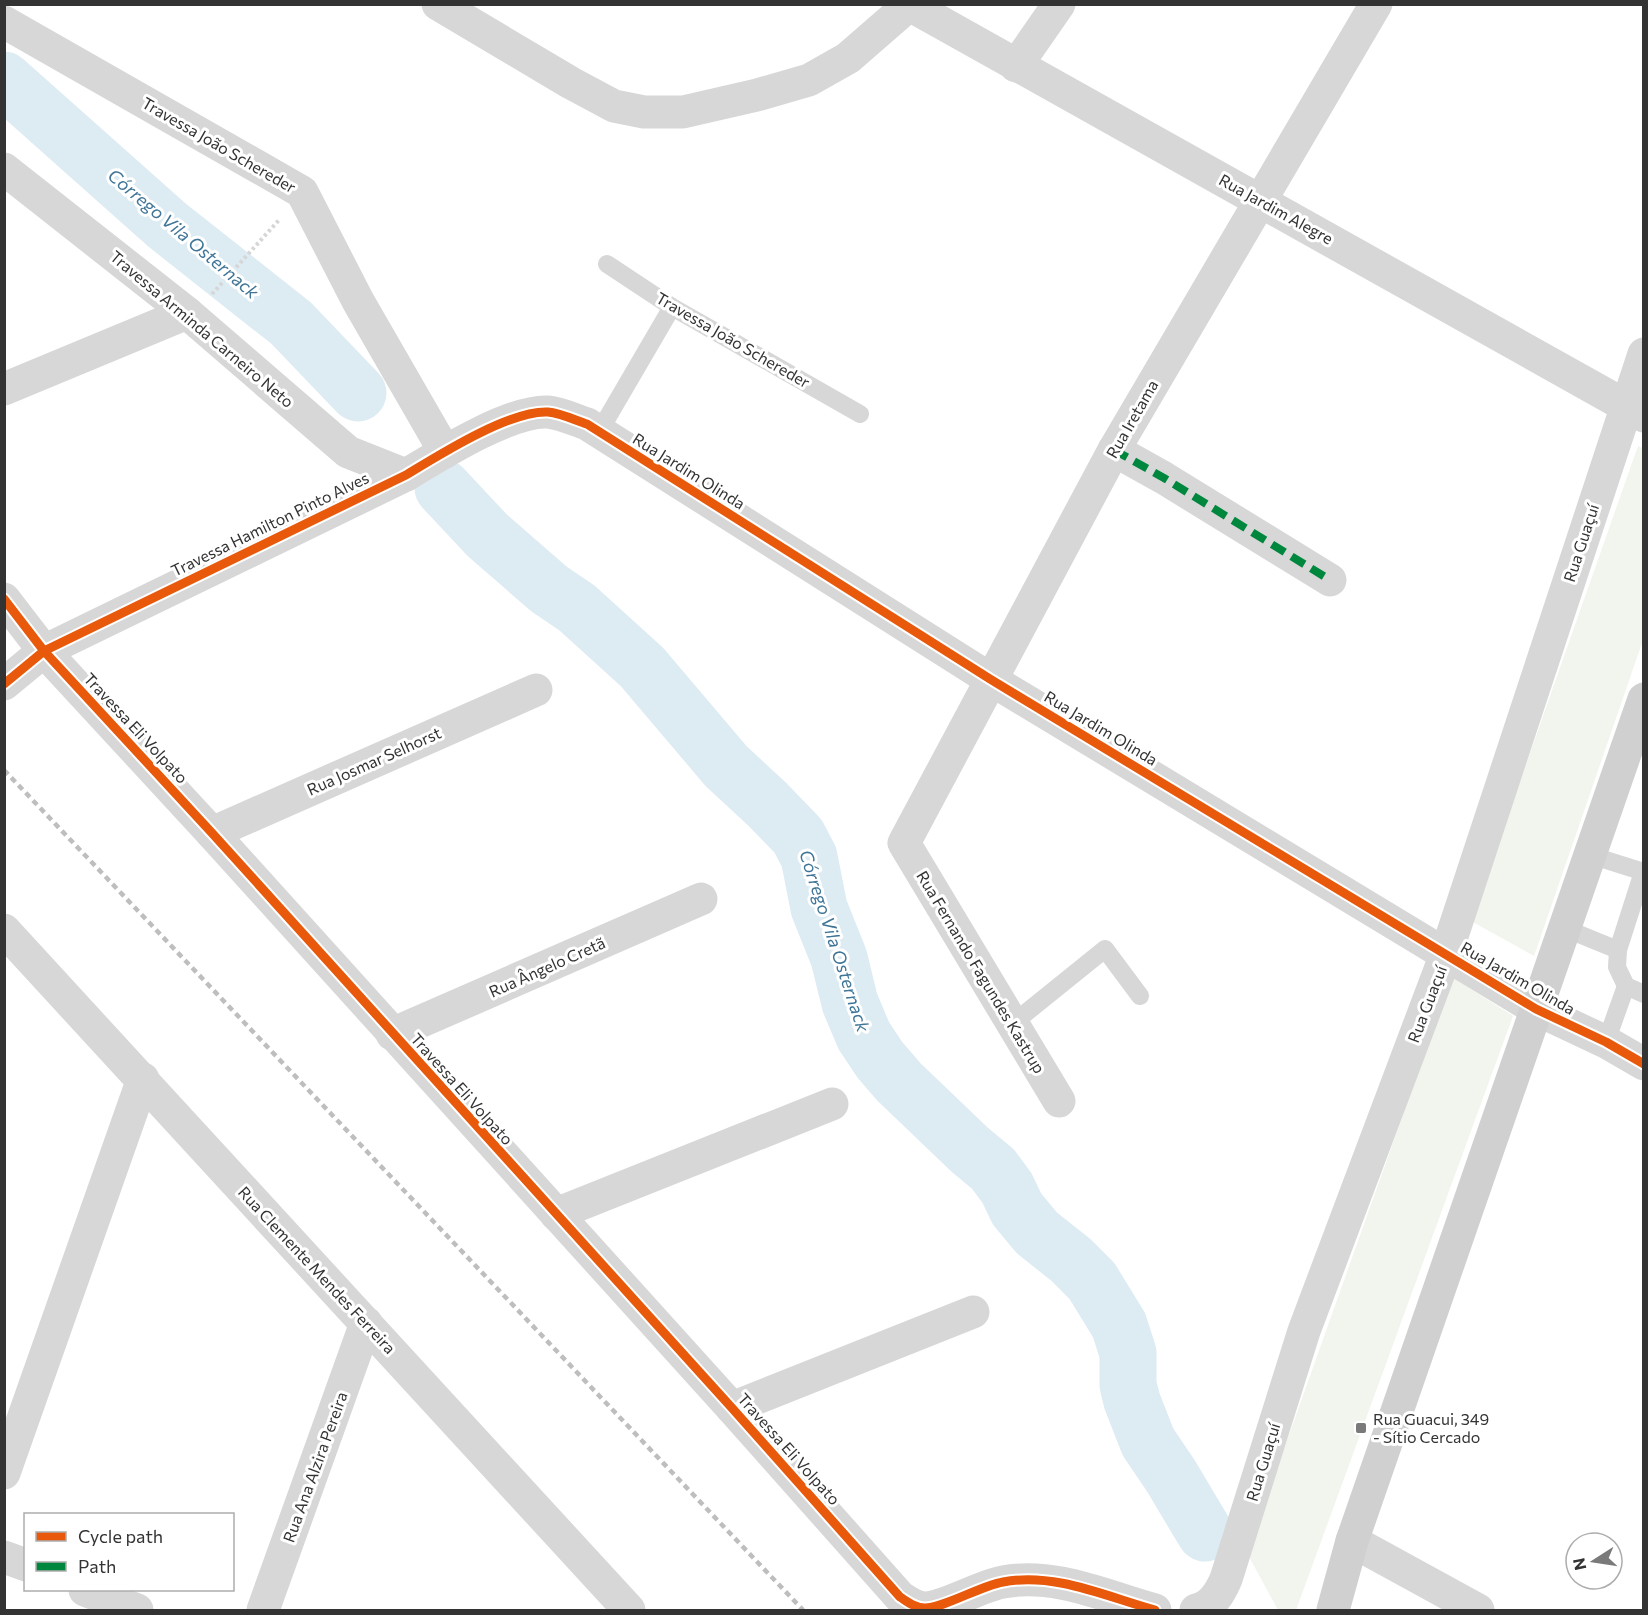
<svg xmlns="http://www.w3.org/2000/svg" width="1648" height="1615" viewBox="0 0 1648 1615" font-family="Commissioner,sans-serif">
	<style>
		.green { fill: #f1f5ed }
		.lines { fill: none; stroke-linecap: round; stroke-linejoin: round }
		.river { stroke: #ddebf3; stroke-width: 57 }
		.path { stroke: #d6d6d6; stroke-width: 4; stroke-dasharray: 3 3; stroke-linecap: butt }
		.service { stroke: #d7d7d7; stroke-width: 18 }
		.minor { stroke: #d7d7d7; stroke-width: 33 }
		.secondary { stroke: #d0d0d0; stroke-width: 33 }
		.rail { stroke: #bebebe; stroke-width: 4.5; stroke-dasharray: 6 4.5; stroke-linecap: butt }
		.quiet { stroke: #00873e; stroke-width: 8; stroke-dasharray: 15 8; stroke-linecap: butt }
		.cycleway-casing { stroke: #fff; stroke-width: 13 }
		.cycleway { stroke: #e8590c; stroke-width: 9 }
		.poi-dot { fill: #7a7a7a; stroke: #fff; stroke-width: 2 }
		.labels { text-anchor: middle; stroke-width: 6; stroke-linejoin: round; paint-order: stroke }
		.street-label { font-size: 16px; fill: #333; stroke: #fff }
		.poi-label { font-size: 16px; fill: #333; stroke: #fff; text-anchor: start }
		.water-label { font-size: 18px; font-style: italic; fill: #3f7597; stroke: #fff }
	</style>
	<rect width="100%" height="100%" fill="#fff"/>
	<g class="green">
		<path d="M1638,446L1644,449L1643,640L1534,956L1471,921Z"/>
		<path d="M1452,977L1513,1016L1296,1610H1278L1247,1553Z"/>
	</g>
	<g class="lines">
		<g class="river">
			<path d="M4,80L167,225L291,323L358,393"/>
			<path d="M443,488L488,536L549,589L577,608L642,667L726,766L767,804L798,836L809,857L819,908L839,958L850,1003L864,1036L880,1060L899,1082L970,1150L993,1169L1007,1188L1017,1209L1037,1233L1071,1260L1092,1281L1119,1325L1128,1353V1385L1132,1401L1148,1442L1171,1476L1205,1533"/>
		</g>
		<path class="path" d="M212,294L279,220"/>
		<g class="service">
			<path d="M607,264L672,307L860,414"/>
			<path d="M599,432L672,307"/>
			<path d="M1590,855L1644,872"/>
			<path d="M1643,872L1618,950L1617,967L1626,986L1644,994"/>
			<path d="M1564,928L1618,950"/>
			<path d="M1012,1024L1105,949L1140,996"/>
			<path d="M1606,1042L1626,986"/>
		</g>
		<g class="minor">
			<path d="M438,4L571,83L614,106L644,112H683L757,95L809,80L848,58L910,4"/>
			<path d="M908,4L1644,416"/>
			<path d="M4,22L302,192L358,301L445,452"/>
			<path d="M1016,66L1059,4"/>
			<path d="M4,169L187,313L348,452L406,475"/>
			<path d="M4,389L187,313"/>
			<path d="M1114,450L1164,478L1330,580"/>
			<path d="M4,599L44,651L212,833L732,1408L900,1597C908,1602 915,1608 925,1608C944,1608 980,1586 1003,1582C1055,1572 1107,1597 1155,1610"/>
			<path d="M4,684L44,651L406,475C439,455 510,410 548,412C560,413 575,420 587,424L990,679L1536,1009L1606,1042L1644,1064"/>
			<path d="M212,833L536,690"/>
			<path d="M4,930L629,1610"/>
			<path d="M392,1034L701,899"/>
			<path d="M1059,1101L904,843L1114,450L1376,4"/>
			<path d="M556,1214L832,1104"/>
			<path d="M732,1408L973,1312"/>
			<path d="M4,1473L143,1079"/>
			<path d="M1352,1541L1478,1610"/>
			<path d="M4,1557L26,1565"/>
			<path d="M85,1590L137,1610"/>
			<path d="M263,1610L366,1323"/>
			<path d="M1196,1610C1212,1607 1220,1593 1226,1579L1304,1331L1446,954L1644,354"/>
		</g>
		<path class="secondary" d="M1333,1610L1352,1541L1644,699"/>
		<path class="rail" d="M4,770L803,1610"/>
		<path class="quiet" d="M1114,450L1164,478L1330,580"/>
		<defs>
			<g id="cycleway">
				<path d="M4,599L44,651L212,833L732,1408L900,1597C908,1602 915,1608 925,1608C944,1608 980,1586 1003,1582C1055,1572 1107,1597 1155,1610"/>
				<path d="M4,684L44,651L406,475C439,455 510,410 548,412C560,413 575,420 587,424L990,679L1536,1009L1606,1042L1644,1064"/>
			</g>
		</defs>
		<use href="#cycleway" class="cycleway-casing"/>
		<use href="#cycleway" class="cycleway"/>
	</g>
	<rect class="poi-dot" x="1355" y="1422" width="12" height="12" rx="3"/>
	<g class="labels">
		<g class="street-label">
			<text transform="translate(219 145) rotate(30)" y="6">Travessa João Schereder</text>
			<text transform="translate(1276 209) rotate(29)" y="6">Rua Jardim Alegre</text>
			<text transform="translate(202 329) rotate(40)" y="6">Travessa Arminda Carneiro Neto</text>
			<text transform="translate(733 340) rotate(30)" y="6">Travessa João Schereder</text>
			<text transform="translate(1132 419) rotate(-60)" y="6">Rua Iretama</text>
			<text transform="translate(689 471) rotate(32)" y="6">Rua Jardim Olinda</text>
			<text transform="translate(270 524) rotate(-26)" y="6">Travessa Hamilton Pinto Alves</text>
			<text transform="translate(1581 543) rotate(-72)" y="6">Rua Guaçuí</text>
			<text transform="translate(136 728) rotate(47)" y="6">Travessa Eli Volpato</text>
			<text transform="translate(1101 728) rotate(31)" y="6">Rua Jardim Olinda</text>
			<text transform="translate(374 761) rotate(-24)" y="6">Rua Josmar Selhorst</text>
			<text transform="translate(547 967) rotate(-24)" y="6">Rua Ângelo Cretã</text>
			<text transform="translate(981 972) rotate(59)" y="6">Rua Fernando Fagundes Kastrup</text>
			<text transform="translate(1518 978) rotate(30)" y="6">Rua Jardim Olinda</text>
			<text transform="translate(1427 1004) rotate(-69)" y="6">Rua Guaçuí</text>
			<text transform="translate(462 1089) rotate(48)" y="6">Travessa Eli Volpato</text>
			<text transform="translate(317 1270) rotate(47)" y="6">Rua Clemente Mendes Ferreira</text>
			<text transform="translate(789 1449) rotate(48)" y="6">Travessa Eli Volpato</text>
			<text transform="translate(1263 1462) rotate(-73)" y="6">Rua Guaçuí</text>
			<text transform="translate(315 1467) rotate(-70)" y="6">Rua Ana Alzira Pereira</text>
		</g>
		<g class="poi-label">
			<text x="1373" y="1425">Rua Guacui, 349<tspan x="1373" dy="18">- Sítio Cercado</tspan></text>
		</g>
		<g class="water-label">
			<text transform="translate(183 234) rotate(40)" y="6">Córrego Vila Osternack</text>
			<text transform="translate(834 941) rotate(72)" y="6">Córrego Vila Osternack</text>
		</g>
	</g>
	<rect width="1648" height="1615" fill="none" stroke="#333333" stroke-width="12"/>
	<rect x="24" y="1513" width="210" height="78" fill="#ffffff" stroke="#adadad" stroke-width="1.5"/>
	<rect x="36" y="1532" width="30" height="9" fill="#e8590c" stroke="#adadad" stroke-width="1.5"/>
	<text x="78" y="1543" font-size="18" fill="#333333">Cycle path</text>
	<rect x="36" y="1562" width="30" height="9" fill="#00873e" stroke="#adadad" stroke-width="1.5"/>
	<text x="78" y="1573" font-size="18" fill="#333333">Path</text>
	<g transform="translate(1594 1561) rotate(258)"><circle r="28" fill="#ffffff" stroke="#adadad" stroke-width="1.5"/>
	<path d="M0-4.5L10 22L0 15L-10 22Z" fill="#7a7a7a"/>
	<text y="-9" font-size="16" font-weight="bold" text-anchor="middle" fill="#333333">N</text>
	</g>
</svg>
